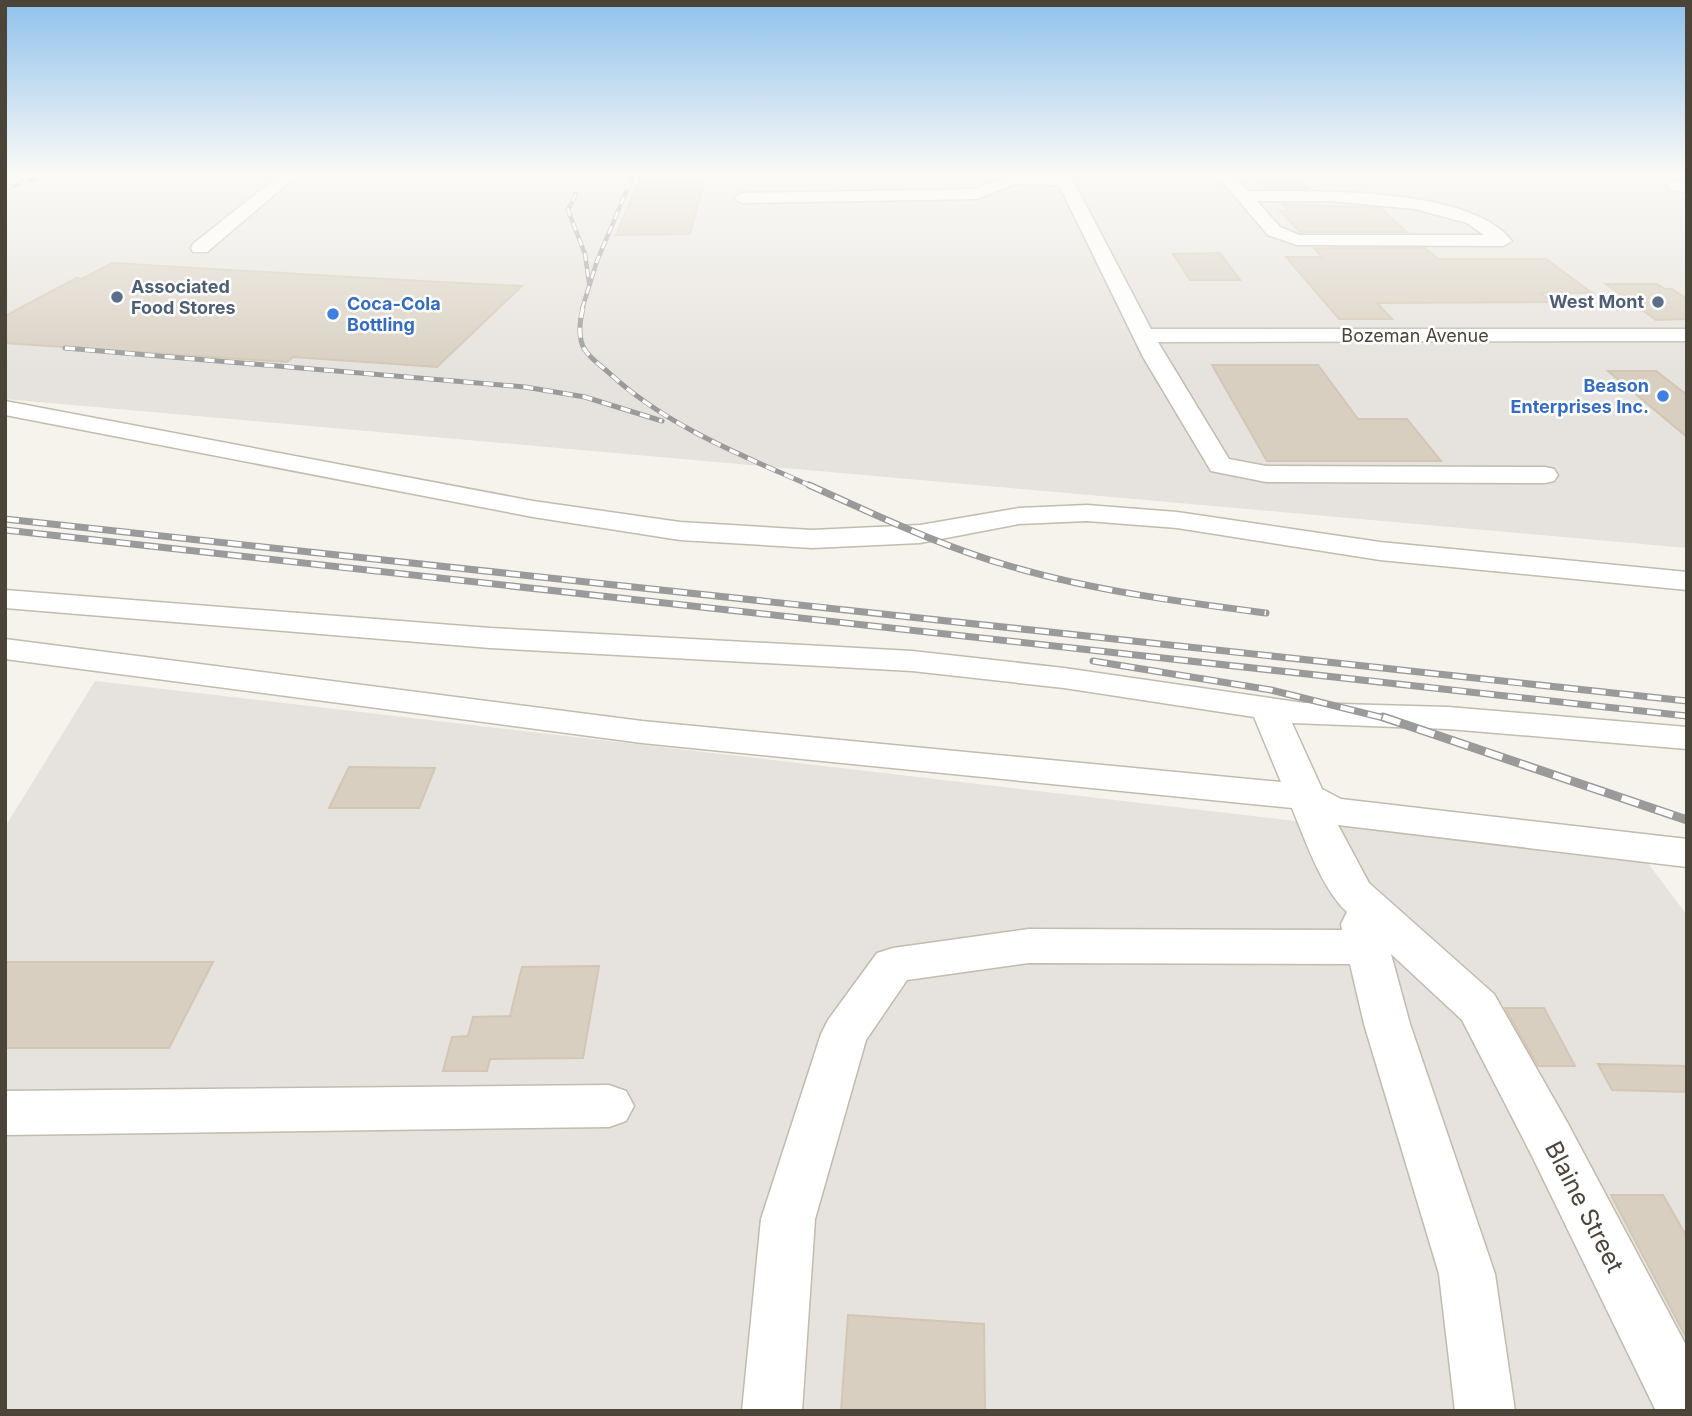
<svg xmlns="http://www.w3.org/2000/svg" width="1692" height="1416" viewBox="0 0 1692 1416" font-family="Inter,sans-serif">
	<style>
		.industrial { fill: #e6e2dd }
		.parking { fill: #e5e3e0 }
		.building { fill: #d8cfc1; stroke: #d3c7b4; stroke-width: 2 }
		.lines { fill: none; stroke-linecap: round; stroke-linejoin: round }
		.minor-casing { stroke: #c2bbae; stroke-width: 3 }
		.minor { fill: #fff; fill-rule: evenodd }
		.rail-far3-casing { stroke: #9a9a9a; stroke-width: 4.5 }
		.rail-far2-casing { stroke: #9a9a9a; stroke-width: 5 }
		.rail-far1-casing { stroke: #9a9a9a; stroke-width: 7 }
		.rail-casing { stroke: #9a9a9a; stroke-width: 9 }
		.rail-far3 { stroke: #fff; stroke-width: 2.5; stroke-dasharray: 8; stroke-linecap: butt }
		.rail-far2 { stroke: #fff; stroke-width: 3.5; stroke-dasharray: 10; stroke-linecap: butt }
		.rail-far1 { stroke: #fff; stroke-width: 4.5; stroke-dasharray: 14; stroke-linecap: butt }
		.rail { stroke: #fff; stroke-width: 6; stroke-dasharray: 18; stroke-linecap: butt }
		.service-dot { fill: #5c6f8a; stroke: #fff; stroke-width: 2.5 }
		.shop-dot { fill: #3f7fe0; stroke: #fff; stroke-width: 2.5 }
		.labels { text-anchor: middle; stroke-width: 5; stroke-linejoin: round; paint-order: stroke }
		.far-service-label { font-size: 18px; font-weight: bold; fill: #4e5e75; stroke: #fff; text-anchor: start }
		.far-shop-label { font-size: 18px; font-weight: bold; fill: #366cbe; stroke: #fff; text-anchor: start }
		.far-street-label { font-size: 18px; fill: #4b4439; stroke: #fff }
		.near-street-label { font-size: 24px; fill: #4b4439; stroke: #fff }
	</style>
	<rect width="100%" height="100%" fill="#f6f3ec"/>
	<g class="industrial">
		<path d="M5,173H1687V548L5,399Z"/>
		<path d="M95,681L1647,862L1687,915V1411H5V827Z"/>
	</g>
	<path class="parking" d="M304,173H402L374,174L358,190L389,191L383,198L278,195Z"/>
	<g class="building">
		<path d="M642,173H673L671,181H704L690,234L616,235Z"/>
		<path d="M1262,182H1302L1309,188H1268Z"/>
		<path d="M1282,204L1380,208L1407,232H1300L1280,211H1289Z"/>
		<path d="M1314,248H1425L1438,259H1546L1592,293H1541L1552,302L1377,303L1392,319H1339L1286,257H1322Z"/>
		<path d="M1220,253L1240,280H1190L1173,254Z"/>
		<path d="M112,263L403,280L522,286L437,367L293,357L287,362L5,343V316L76,278L82,279Z"/>
		<path d="M1606,284H1657L1665,289H1672L1687,299V319L1656,320Z"/>
		<path d="M1212,365H1318L1358,419H1407L1441,461H1267Z"/>
		<path d="M1608,371H1656L1687,395V437Z"/>
		<path d="M349,767L435,768L419,808H329Z"/>
		<path d="M5,962H213L169,1048H5Z"/>
		<path d="M599,966L583,1058L490,1059L487,1071H443L452,1037L468,1036L473,1017L510,1016L522,967Z"/>
		<path d="M1505,1008H1544L1575,1066H1538Z"/>
		<path d="M1598,1064L1687,1066V1092L1612,1090Z"/>
		<path d="M1611,1195H1663L1687,1237V1339Z"/>
		<path d="M848,1315L984,1324L985,1411H841Z"/>
	</g>
	<g class="lines">
		<defs>
			<g id="minor">
				<path d="M5,173L21,181L13,186L5,184Z"/>
				<path d="M282,173H300L207,252H193L191,248L193,244Z"/>
				<path d="M1053,173H1069L1151,329H1687V341L1158,342L1229,459L1266,466L1545,467L1554,469L1558,475L1554,481L1545,483L1266,482L1211,471L1143,357L1059,185L1015,184L977,199L742,203L734,198L742,193L975,189L1013,174L1054,175Z"/>
				<path d="M1215,173H1231L1248,191C1312,191 1471,186 1512,241L1503,246L1297,245L1268,235ZM1257,201H1329L1415,209L1467,223L1484,235H1299L1280,227Z"/>
				<path d="M1675,181L1687,183V193L1669,189L1667,186L1669,183Z"/>
				<path d="M5,401L533,501L680,522L812,530L920,525L1019,508L1087,505L1177,512L1380,542L1687,572V590L1380,560L1177,528L1087,521L1019,524L920,543L812,548L680,540L533,517L5,415Z"/>
				<path d="M5,590L490,628L912,651L1064,668L1304,703L1448,707L1687,727V749L1448,729L1292,723L1322,789L1341,799L1687,839V867L1338,825L1369,883L1494,994L1567,1122L1687,1347V1411H1656L1531,1154L1462,1020L1391,954L1410,1024L1495,1274L1515,1411H1455L1439,1274L1364,1024L1350,964L1029,963L907,980L866,1040L815,1219L802,1411H742L761,1219L821,1034L828,1020L877,953L893,948L1029,929L1342,930L1341,924L1347,912C1322,889 1305,840 1292,808L642,743L5,659V639L642,721L1281,782L1254,717L1064,688L912,671L490,648L5,608Z"/>
				<path d="M609,1085L626,1091L634,1106L626,1121L609,1127L5,1135V1091Z"/>
			</g>
		</defs>
		<use href="#minor" class="minor-casing"/>
		<use href="#minor" class="minor"/>
		<defs>
			<g id="rail-far3">
				<path d="M5,189L50,173"/>
				<path d="M576,194L568,210L585,254L589,283"/>
				<path d="M582,309L597,261L634,173"/>
			</g>
			<g id="rail-far2">
				<path d="M583,308C580,320 577,338 585,350C590,358 600,365 608,372C666,426 741,455 813,487"/>
				<path d="M65,348L525,387L585,397L662,421"/>
			</g>
			<g id="rail-far1">
				<path d="M809,485C876,515 942,547 1013,567C1095,591 1181,602 1266,613"/>
				<path d="M5,519L1687,701"/>
				<path d="M5,530L1687,716"/>
				<path d="M1093,661L1271,690L1388,719"/>
			</g>
			<path id="rail" d="M1383,717L1687,820"/>
		</defs>
		<use href="#rail-far3" class="rail-far3-casing"/>
		<use href="#rail-far2" class="rail-far2-casing"/>
		<use href="#rail-far1" class="rail-far1-casing"/>
		<use href="#rail" class="rail-casing"/>
		<use href="#rail-far3" class="rail-far3"/>
		<use href="#rail-far2" class="rail-far2"/>
		<use href="#rail-far1" class="rail-far1"/>
		<use href="#rail" class="rail"/>
	</g>
	<linearGradient id="sky" x2="0" y2="1"><stop stop-color="#8fc1ec"/><stop offset="0.47" stop-color="#fbfaf6"/><stop offset="1" stop-color="#fbfaf6" stop-opacity="0"/></linearGradient>
	<rect width="1692" height="371" fill="url(#sky)"/>
	<g class="service-dot">
		<circle cx="117" cy="297" r="7"/>
		<circle cx="1658" cy="302" r="7"/>
	</g>
	<g class="shop-dot">
		<circle cx="333" cy="314" r="7"/>
		<circle cx="1663" cy="396" r="7"/>
	</g>
	<g class="labels">
		<g class="far-service-label">
			<text x="131" y="293">Associated<tspan x="131" dy="21">Food Stores</tspan></text>
			<text x="1644" y="308" text-anchor="end">West Mont</text>
		</g>
		<g class="far-shop-label">
			<text x="347" y="310">Coca-Cola<tspan x="347" dy="21">Bottling</tspan></text>
			<text x="1649" y="392" text-anchor="end">Beason<tspan x="1649" dy="21">Enterprises Inc.</tspan></text>
		</g>
		<g class="far-street-label">
			<text x="1415" y="342">Bozeman Avenue</text>
		</g>
		<g class="near-street-label">
			<text transform="translate(1584 1207) rotate(63)" y="8">Blaine Street</text>
		</g>
	</g>
	<rect width="1692" height="1416" fill="none" stroke="#4b4439" stroke-width="14"/>
</svg>
